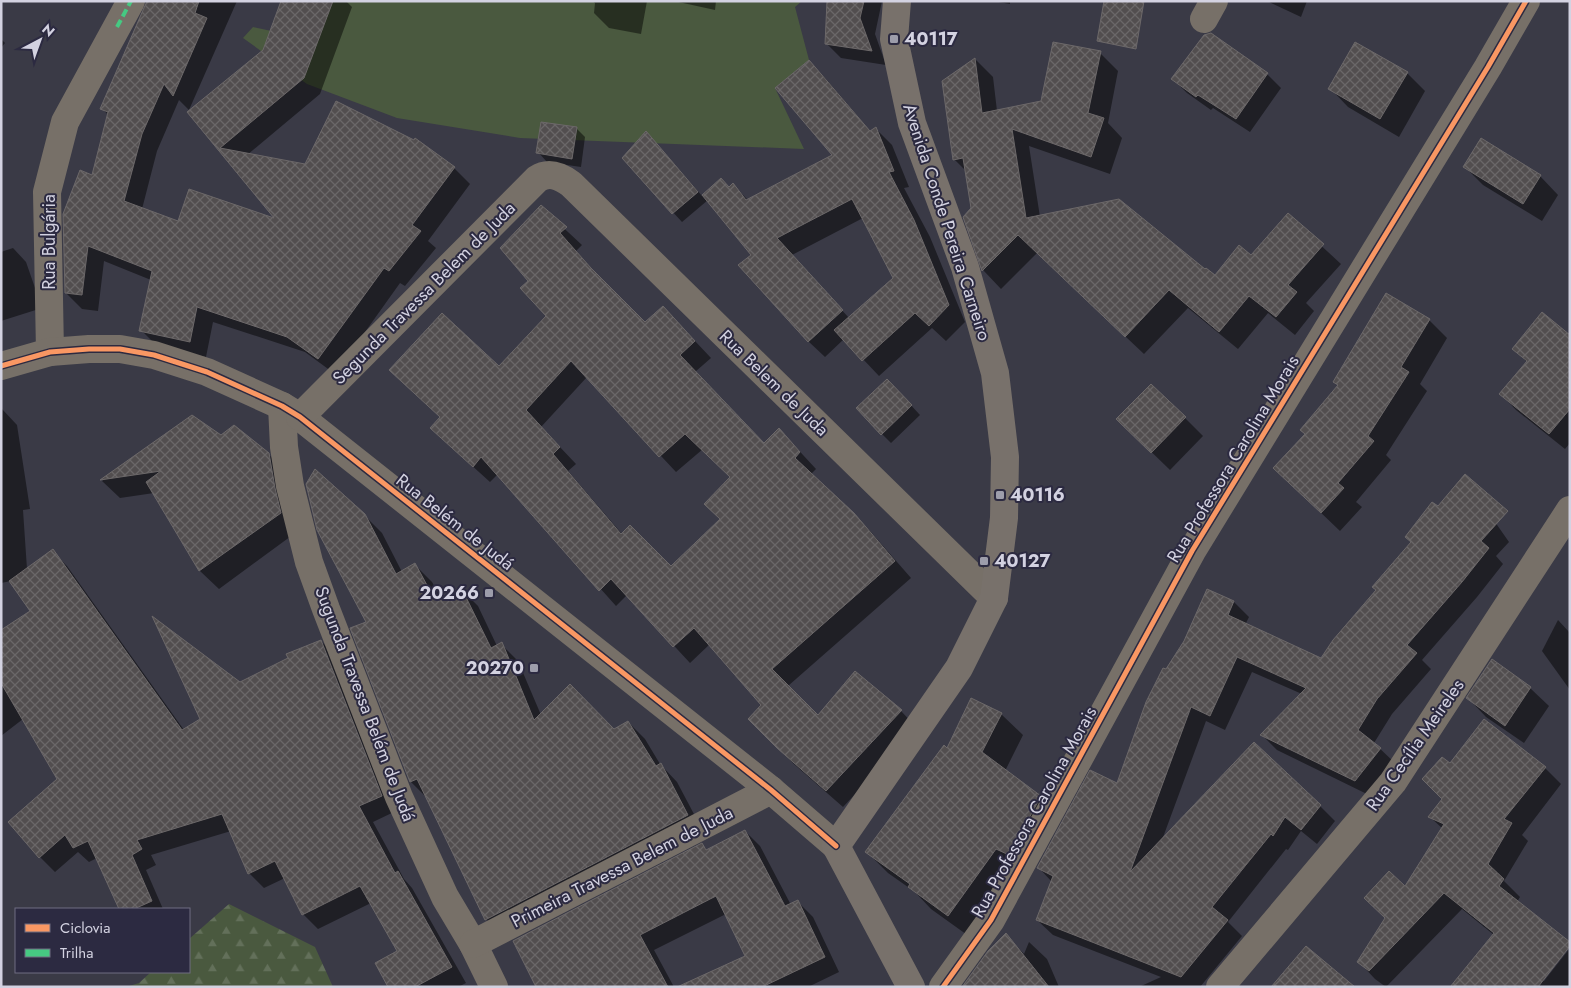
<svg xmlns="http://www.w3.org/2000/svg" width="1571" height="988" viewBox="0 0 1571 988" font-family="Jost,sans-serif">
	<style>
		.green { fill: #4a593f }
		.forest { fill: url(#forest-firs) }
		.shadow { fill: #0007; fill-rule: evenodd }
		.building { fill: url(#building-cross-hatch); stroke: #6c6869; fill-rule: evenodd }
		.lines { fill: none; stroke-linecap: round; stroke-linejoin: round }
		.minor { stroke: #777068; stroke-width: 28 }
		.major { stroke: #78716b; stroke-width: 28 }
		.quiet { stroke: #46c982; stroke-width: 4; stroke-dasharray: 8 4; stroke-linecap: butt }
		.cycleway-casing { stroke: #2c2a41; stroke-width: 8 }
		.cycleway { stroke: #f99763; stroke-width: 5 }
		.poi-dot { fill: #9d9dab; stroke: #2c2a41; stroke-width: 2 }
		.labels { text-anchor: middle; stroke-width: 4; stroke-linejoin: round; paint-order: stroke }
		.poi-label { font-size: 18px; font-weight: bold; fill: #d3d2e1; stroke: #2c2a41; text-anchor: start }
		.street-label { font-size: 18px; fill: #d3d2e1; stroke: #2c2a41 }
	</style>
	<defs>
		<pattern id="forest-firs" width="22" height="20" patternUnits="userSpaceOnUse" patternTransform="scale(1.25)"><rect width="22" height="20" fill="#4a593f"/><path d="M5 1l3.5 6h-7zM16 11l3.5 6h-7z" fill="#63705a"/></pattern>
		<pattern id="building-cross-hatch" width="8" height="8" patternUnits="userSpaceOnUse" patternTransform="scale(1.25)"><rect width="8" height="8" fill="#524e4f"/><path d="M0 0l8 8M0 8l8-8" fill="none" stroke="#6a6768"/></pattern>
	</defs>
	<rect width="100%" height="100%" fill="#3a3a46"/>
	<path class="green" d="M333,1H802L795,7L809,60L775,88L804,149L520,138L397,118L307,84L243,38L253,27L318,41Z"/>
	<path class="forest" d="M229,904L315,947L333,987H126L139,983L151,972H189V939Z"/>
	<g class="shadow">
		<path d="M162,1H237L189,110L179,100L157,151L142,209L179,223L278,220L188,112L264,50L282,1H346L352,7L320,94L247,155L305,165L454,168L470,184L428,241L436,248L405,286L400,283L335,374L305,352L213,322L206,357L157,346L141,330L151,280L104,261L98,311L82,309L66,293L108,115L102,108Z"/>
		<path d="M592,1H647L641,34L609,28L594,13L595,3Z"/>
		<path d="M674,1H716L715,10Z"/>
		<path d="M828,1H882L875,34L886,65L841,58L826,43Z"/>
		<path d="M993,1H1010V4Z"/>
		<path d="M1267,1H1307L1301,17Z"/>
		<path d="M1,39L5,43L1,48Z"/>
		<path d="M1100,53L1118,71L1108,123L1122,138L1110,174L1029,146L1040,217L1205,271L1215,277L1251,257L1288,215L1341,264L1306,303L1314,311L1295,335L1268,313L1238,349L1188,308L1144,354L1037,253L1001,289L984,271L965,217L973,208L967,172L954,159L975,59L993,77L997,111L1043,102Z"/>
		<path d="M809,61L825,78L871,132L876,129L892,145L909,187L904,188L930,237L965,322L946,341L932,328L879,376L844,339L825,357L808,341L753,255L708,200L682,222L623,158L655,142L702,196L721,180L729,188L733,185L748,200L834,155ZM863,218L894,278L849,318L792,255Z"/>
		<path d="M1407,73L1425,91L1399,137L1348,107L1330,88Z"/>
		<path d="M1267,74L1281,88L1250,132L1213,108L1211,110L1187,93L1173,79Z"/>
		<path d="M576,128L585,137L581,167L547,162L538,152Z"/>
		<path d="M1482,140L1540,176L1558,195L1542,221L1483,185L1465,167Z"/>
		<path d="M541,207L582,245L576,251L606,285L645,324L663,308L679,324L711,358L695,372L765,444L779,429L816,469L811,474L870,531L911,578L788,686L818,717L855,673L901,711L917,728L843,807L795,765L749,719L763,705L710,644L690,663L627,595L616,606L498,474L490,482L448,444L499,368L547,316L529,281ZM587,377L676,472L703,449L731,477L722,519L671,568L622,534L568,471L576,464L541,427Z"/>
		<path d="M13,248L26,262L42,308L1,321V252Z"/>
		<path d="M1429,320L1447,338L1420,384L1427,391L1386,455L1391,460L1356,502L1362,507L1340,531L1293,486L1306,434Z"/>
		<path d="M1570,336V443L1565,449L1516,410L1501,394L1527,362L1514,349Z"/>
		<path d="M896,389L920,415L891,443L882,434Z"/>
		<path d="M2,409L17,425L30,509L23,510L27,569L52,551L67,566L184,730L202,719L240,683L321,641L336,656L396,811L373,822L404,879L412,888L466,983L458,987H389L399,952L371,903L318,929L303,914L285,878L264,888L249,873L231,831L151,855L156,865L146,870L163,909H121L97,858L89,862L78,852L55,872L40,857L58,779L23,719L1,736V632L32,611L11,581L1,583Z"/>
		<path d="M192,417L221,437L268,454L287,472L298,531L219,589L200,571L154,493L120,498L102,481Z"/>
		<path d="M1185,418L1203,436L1170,470L1136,437Z"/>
		<path d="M1438,508L1495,522L1509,542L1496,556L1503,564L1477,597L1422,660L1431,669L1392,714L1374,743L1396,764L1371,796L1277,750L1262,735L1302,694L1252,672L1225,730L1206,721L1162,840L1320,806L1335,821L1317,844L1301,831L1288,850L1286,849L1228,922L1242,936L1200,987H1139L1161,977L1053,935L1037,920L1052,882L1039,868L1117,785L1167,671L1185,642L1208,590L1234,602L1249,617L1245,625L1321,659L1377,591Z"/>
		<path d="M364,515L382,533L402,572L415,565L432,582L441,598L461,589L478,606L497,646L501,644L518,661L541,715L614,731L628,722L645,739L660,764L677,782L704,833L503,936L486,919L428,799L411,782L352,629L368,622Z"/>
		<path d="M1558,620L1570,633V690L1542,651Z"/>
		<path d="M1492,661L1530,688L1549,706L1524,743L1486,717L1468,698Z"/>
		<path d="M1001,714L1023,735L1005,771L1040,797L1062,818L970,937L931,909L915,892L888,873L867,852Z"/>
		<path d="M1450,765L1545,768L1561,784L1522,835L1528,841L1504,881L1520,897L1517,902L1542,979L1544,981L1570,948V984L1567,987H1452L1494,935L1462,909L1386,987L1375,979L1359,962L1443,829L1430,817L1444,799Z"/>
		<path d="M745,831L760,846L791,905L798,902L813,917L839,972L808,987H680L747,957L726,914L654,950L674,987H537L702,845L707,850Z"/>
		<path d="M1006,935L1024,954L1029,942L1047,959L1059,987H964Z"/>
	</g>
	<g class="building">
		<path d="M147,1H199L195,13L207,18L173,96L164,84L142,134L124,201L178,221L189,189L274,218L187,112L263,50L281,1H333L304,78L220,148L305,164L336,101L414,140L415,138L455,167L412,225L421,231L389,271L384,268L318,359L287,337L197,307L190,342L139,331L152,271L88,246L82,295L65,293L63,214L80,170L92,175L108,112L100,109Z"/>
		<path d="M827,1H864L860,18L872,51L825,44Z"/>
		<path d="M1104,1H1144L1136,49L1097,41Z"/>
		<path d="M1211,33L1268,73L1236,119L1198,95L1196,97L1171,79L1204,35Z"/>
		<path d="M1053,42L1101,51L1088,113L1104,118L1091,157L1012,129L1026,218L1119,199L1205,269L1206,268L1215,275L1239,245L1251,255L1288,213L1324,244L1288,285L1297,292L1276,317L1249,296L1219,332L1169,290L1125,337L1018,235L982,271L963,217L971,208L963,158L953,160L942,81L975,58L982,113L1041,101Z"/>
		<path d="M1355,42L1408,72L1380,119L1328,89Z"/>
		<path d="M809,60L870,131L876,127L894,171L889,172L914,220L949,305L929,326L915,313L862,361L834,330L893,278L852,199L777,238L843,310L808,342L738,265L751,255L702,195L721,178L729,187L733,183L746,200L832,155L775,88Z"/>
		<path d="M541,122L577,127L572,159L536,153Z"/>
		<path d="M646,131L698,192L672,214L622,158Z"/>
		<path d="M1481,138L1541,175L1523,204L1463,167Z"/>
		<path d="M541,205L567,227L560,233L591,268L645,322L663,306L695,341L680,355L764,443L779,428L800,452L795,458L854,513L895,561L772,669L818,715L855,671L902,710L826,791L777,748L748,719L761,705L694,628L673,647L611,579L599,591L481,457L473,467L430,428L440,417L389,370L442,313L499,366L546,316L520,288L528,281L500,248ZM571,361L659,457L685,434L730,477L704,504L720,519L671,566L630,525L621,534L553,454L560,447L526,410Z"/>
		<path d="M1386,293L1430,319L1401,367L1409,372L1368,436L1374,441L1338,483L1344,488L1321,513L1273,468L1305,434L1300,430L1338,385L1333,382Z"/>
		<path d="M1542,312L1570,335V409L1549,434L1499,394L1527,361L1512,349Z"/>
		<path d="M887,379L912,405L881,435L856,408Z"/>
		<path d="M1151,384L1186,417L1151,453L1116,419Z"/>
		<path d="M192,415L221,435L234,425L269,453L275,488L281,513L199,571L146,482L161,471L100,480Z"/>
		<path d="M315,469L365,514L396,574L415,563L435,600L461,587L491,648L502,642L534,720L570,684L614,729L628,721L656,766L661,763L688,815L485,920L417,779L410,782L350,628L366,622L317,530L306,484Z"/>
		<path d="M1465,474L1508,511L1481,541L1489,548L1462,582L1407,645L1417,653L1377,699L1358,730L1381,748L1355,781L1260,735L1306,688L1237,657L1210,716L1191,707L1130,872L1254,742L1321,805L1301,830L1285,817L1273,836L1271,834L1212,907L1228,920L1181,977L1036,920L1053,876L1037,868L1090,770L1117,783L1146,702L1163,668L1166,669L1184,641L1207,589L1234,601L1228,615L1321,658L1333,640L1376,590L1372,587L1411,542L1405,537L1432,502L1438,506Z"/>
		<path d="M53,549L182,730L200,719L152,616L240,682L288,658L286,654L321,640L382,796L359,806L395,873L398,871L452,967L415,987H388L375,963L397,951L360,886L302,915L275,861L248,874L222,814L137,840L142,849L132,855L152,901L134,909H119L88,841L73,848L65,835L39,858L8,822L57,779L1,683V630L30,611L9,581Z"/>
		<path d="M1492,659L1531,687L1505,726L1466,698Z"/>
		<path d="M971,698L1002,713L982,752L1041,796L1009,855L996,849L948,916L908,887L910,884L865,852L944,745L947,748Z"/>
		<path d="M1484,719L1546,767L1504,819L1512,823L1488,864L1504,879L1499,886L1570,942V946L1538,987H1450L1494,933L1444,893L1369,971L1357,962L1385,918L1364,898L1389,871L1405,886L1444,824L1428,817L1442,799L1422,779L1442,757L1450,763Z"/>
		<path d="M745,830L785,906L798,900L825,957L762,987H677L745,956L716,896L640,935L668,987H536L513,941L702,843L706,850Z"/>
		<path d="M1006,933L1049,987H962L988,951Z"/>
		<path d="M1306,946L1355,987H1271Z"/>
	</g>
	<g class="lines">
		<g class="minor">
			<path d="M1204,19L1214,1"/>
			<path d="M50,352L47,192L65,122L131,1"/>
			<path d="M1,366L50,352L89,349H120L154,355L207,372L282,406L300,417L771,790L836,846"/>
			<path d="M282,406L284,447L290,486L309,562L326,609L399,797L445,897L473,944L494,987"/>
			<path d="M300,417L537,179C549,171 560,176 571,184L994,598"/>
			<path d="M473,944L771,790"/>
			<path d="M943,987L991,920L1192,551L1488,67L1526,1"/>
			<path d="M1220,987L1393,782L1570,510"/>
		</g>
		<path class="major" d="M897,1L894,39L912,123L965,267L995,373L1005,457L1004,518L994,598L959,668L836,846L911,987"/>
		<path class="quiet" d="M117,27L131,1"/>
		<defs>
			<g id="cycleway">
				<path d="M1,366L50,352L89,349H120L154,355L207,372L282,406L300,417L771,790L836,846"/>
				<path d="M943,987L991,920L1192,551L1488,67L1526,1"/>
			</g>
		</defs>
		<use href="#cycleway" class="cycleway-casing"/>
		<use href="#cycleway" class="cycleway"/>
	</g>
	<g class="poi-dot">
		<rect x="889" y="34" width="10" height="10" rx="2.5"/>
		<rect x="995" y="490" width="10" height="10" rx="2.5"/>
		<rect x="979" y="556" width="10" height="10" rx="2.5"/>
		<rect x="484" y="588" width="10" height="10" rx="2.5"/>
		<rect x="529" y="663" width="10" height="10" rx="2.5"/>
	</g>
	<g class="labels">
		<g class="poi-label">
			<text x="904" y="45">40117</text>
			<text x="1010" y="501">40116</text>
			<text x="994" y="567">40127</text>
			<text x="479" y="599" text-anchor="end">20266</text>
			<text x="524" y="674" text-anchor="end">20270</text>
		</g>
		<g class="street-label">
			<text transform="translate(947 222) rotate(72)" y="6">Avenida Conde Pereira Carneiro</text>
			<text transform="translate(49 242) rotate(-90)" y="6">Rua Bulgária</text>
			<text transform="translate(424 293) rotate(-45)" y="6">Segunda Travessa Belem de Juda</text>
			<text transform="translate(774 383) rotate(44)" y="6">Rua Belem de Juda</text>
			<text transform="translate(1233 459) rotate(-59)" y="6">Rua Professora Carolina Morais</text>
			<text transform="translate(455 522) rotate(38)" y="6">Rua Belém de Judá</text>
			<text transform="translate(365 704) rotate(69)" y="6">Sugunda Travessa Belém de Judá</text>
			<text transform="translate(1415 745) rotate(-55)" y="6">Rua Cecília Meireles</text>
			<text transform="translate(1034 812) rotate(-61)" y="6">Rua Professora Carolina Morais</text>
			<text transform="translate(622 867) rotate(-27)" y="6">Primeira Travessa Belem de Juda</text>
		</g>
	</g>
	<rect width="1571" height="988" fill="none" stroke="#d3d2e1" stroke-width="5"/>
	<rect x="15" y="908" width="175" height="65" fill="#2c2a41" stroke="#6f6d81"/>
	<rect x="25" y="924" width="25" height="8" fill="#f99763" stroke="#6f6d81"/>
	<text x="60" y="933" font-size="15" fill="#d3d2e1">Ciclovia</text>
	<rect x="25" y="949" width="25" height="8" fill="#46c982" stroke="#6f6d81"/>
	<text x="60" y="958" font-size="15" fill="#d3d2e1">Trilha</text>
	<g transform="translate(40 40) rotate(41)" stroke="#2c2a41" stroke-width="4" paint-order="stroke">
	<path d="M0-4L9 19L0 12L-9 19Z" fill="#d3d2e1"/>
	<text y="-8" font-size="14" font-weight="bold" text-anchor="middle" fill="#d3d2e1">N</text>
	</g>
</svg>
